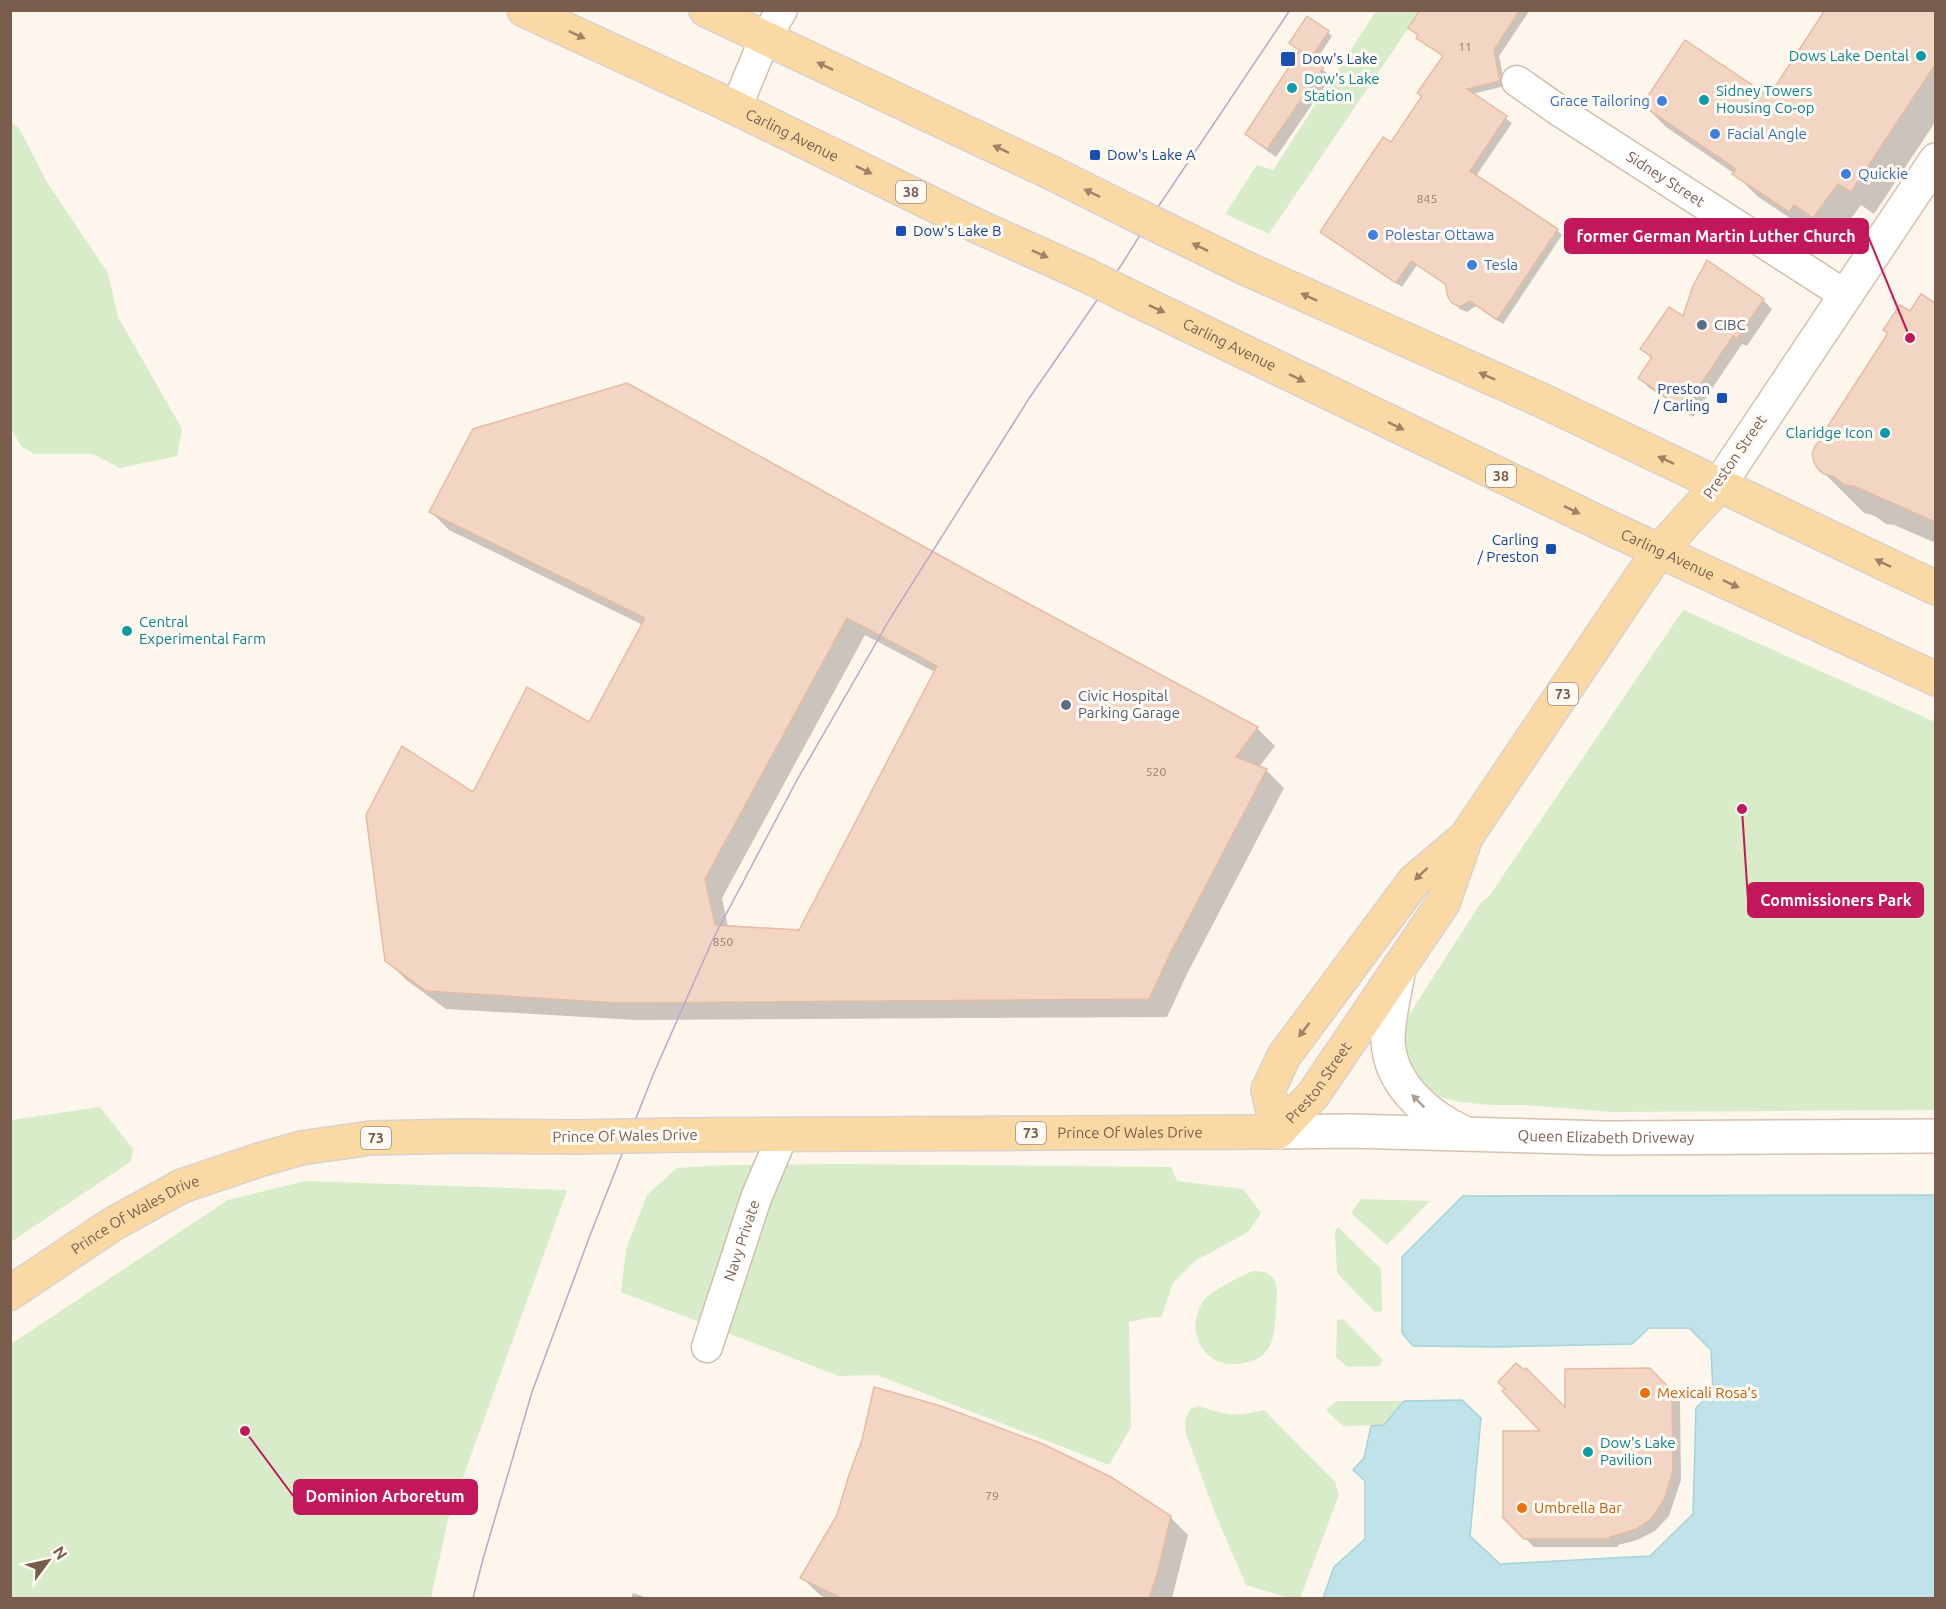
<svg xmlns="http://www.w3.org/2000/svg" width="1946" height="1609" viewBox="0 0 1946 1609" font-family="Ubuntu,sans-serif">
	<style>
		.green { fill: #d8ecc9 }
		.water { fill: #bfe3e8; stroke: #a5d3da; stroke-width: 1.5 }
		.shadow { fill: #0003; fill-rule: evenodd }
		.building { fill: #f3d5c3; stroke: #e6bba3; stroke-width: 1.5; fill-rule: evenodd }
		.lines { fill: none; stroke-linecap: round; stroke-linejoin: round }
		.minor-casing { stroke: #d1beb0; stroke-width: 33 }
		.secondary-casing { stroke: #d6c0b0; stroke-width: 36 }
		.primary-casing { stroke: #dad1cd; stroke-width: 36 }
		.minor { stroke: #fff; stroke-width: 30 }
		.secondary { stroke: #fff; stroke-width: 33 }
		.primary { stroke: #fbd9a5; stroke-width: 33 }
		.tram { stroke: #b9a8c9; stroke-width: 1.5 }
		.primary-bridge-casing { stroke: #dad1cd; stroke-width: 36; stroke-linecap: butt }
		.primary-bridge { stroke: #fbd9a5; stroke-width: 33 }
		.oneway { fill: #a18267 }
		.oneway2 { fill: #af9d94 }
		.culture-dot { fill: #0f9aa8; stroke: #fffaf3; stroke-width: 2 }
		.transit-dot { fill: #1a4fb4; stroke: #fffaf3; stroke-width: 2 }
		.shop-dot { fill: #3f7fe0; stroke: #fffaf3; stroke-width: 2 }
		.service-dot { fill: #5c6f8a; stroke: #fffaf3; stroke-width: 2 }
		.food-dot { fill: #e8710a; stroke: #fffaf3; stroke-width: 2 }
		.labels { text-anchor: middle; stroke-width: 6; stroke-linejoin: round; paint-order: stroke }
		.number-label { font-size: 12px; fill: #987a6a }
		.shield { fill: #fffaf3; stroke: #a28b7f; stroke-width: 1.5 }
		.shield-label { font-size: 14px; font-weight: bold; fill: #7a5c4d }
		.culture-label { font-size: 15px; fill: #0d838f; stroke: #fffaf3; text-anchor: start }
		.transit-label { font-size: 15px; fill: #164399; stroke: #fffaf3; text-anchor: start }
		.shop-label { font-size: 15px; fill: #366cbe; stroke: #fffaf3; text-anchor: start }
		.street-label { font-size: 15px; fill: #7a5c4d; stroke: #fffaf3 }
		.service-label { font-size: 15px; fill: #4e5e75; stroke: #fffaf3; text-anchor: start }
		.food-label { font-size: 15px; fill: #c56008; stroke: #fffaf3; text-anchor: start }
		.leader { fill: none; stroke: #c2185b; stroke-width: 2 }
		.callout-dot { fill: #c2185b; stroke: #fffaf3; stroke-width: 2 }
		.callout { fill: #c2185b; stroke: #c2185b; stroke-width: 2 }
		.callout-label { font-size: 16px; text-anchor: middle; font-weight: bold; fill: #fff }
	</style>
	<rect width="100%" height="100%" fill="#fdf6ec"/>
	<g class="green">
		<path d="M1376,11H1420L1269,234L1225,214L1257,165L1273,170Z"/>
		<path d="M10,122L19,128L48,184L108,273L118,317L182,429L177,456L120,468L93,454H34L21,446L11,428Z"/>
		<path d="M1683,610L1935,722V1110L1611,1112L1525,1105H1491L1460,1102L1441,1097L1423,1085L1410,1068L1404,1034L1410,1013L1480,904L1490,895Z"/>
		<path d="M100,1107L133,1149L130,1162L11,1242V1120Z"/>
		<path d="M839,1164L1171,1167L1177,1181L1243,1189L1261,1213L1248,1232L1195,1261L1173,1283L1161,1318L1153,1317L1129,1322L1131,1427L1109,1465L877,1375L839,1376L621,1292L626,1249L647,1195L677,1168L725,1165Z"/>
		<path d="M305,1181L567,1190L448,1519L431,1598H11V1344L228,1200Z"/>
		<path d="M1361,1199L1430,1201L1387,1245L1351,1213Z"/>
		<path d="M1338,1227L1381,1269L1382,1311L1375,1312L1337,1273L1335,1231Z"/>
		<path d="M1252,1271C1258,1271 1265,1271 1270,1275C1279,1283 1277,1295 1276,1305C1275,1337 1274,1362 1235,1364C1200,1366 1184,1325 1205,1299C1212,1290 1241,1277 1252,1271Z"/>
		<path d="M1343,1319L1382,1359L1380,1366L1348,1367L1336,1357L1337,1320Z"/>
		<path d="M1337,1401H1404L1384,1425L1343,1426L1326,1410Z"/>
		<path d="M1199,1406C1228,1416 1234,1417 1264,1410L1335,1482L1339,1495L1300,1598H1289L1246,1585L1215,1513L1186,1434L1185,1421L1190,1409Z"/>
	</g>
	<path class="water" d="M1935,1195V1598H1323L1334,1567L1365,1539V1481L1353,1470L1364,1458L1371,1426L1384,1425L1404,1401L1462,1400L1481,1418L1470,1536L1500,1564L1650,1556L1693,1514L1696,1408L1713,1391L1711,1350L1689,1328H1649L1632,1344L1493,1347L1413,1346L1402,1333V1257L1463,1196Z"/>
	<g class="shadow">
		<path d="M1422,10H1530L1499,56L1505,86L1472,94L1512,123L1476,176L1557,230L1562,235L1503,324L1476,306L1467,312L1460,309L1453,302L1447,285L1417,265L1402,287L1328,237L1424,97L1444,57L1424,44L1418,38L1419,36L1410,28Z"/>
		<path d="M1819,10H1936V121L1874,214L1861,205L1836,239L1817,226L1812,233L1757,196L1735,174L1666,127L1644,105L1769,98L1824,15Z"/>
		<path d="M1308,18L1332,36L1315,62L1331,77L1276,157L1255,142L1247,133L1302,51Z"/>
		<path d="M1922,296L1936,305V543L1894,525L1886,524L1875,516L1864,513L1819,468L1832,428Z"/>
		<path d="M1763,300L1772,309L1747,346L1742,344L1693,417L1648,387L1640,378L1652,359L1642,349L1683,318Z"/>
		<path d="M431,512L979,578L1257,728L1275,746L1259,767L1266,770L1284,788L1188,972L1167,1017L636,1020L446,1009L405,979L387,960L474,794L589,724L643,625L449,530ZM865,635L935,672L800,932L728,927L722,898Z"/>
		<path d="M1649,1370L1680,1401L1681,1480L1669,1516L1655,1531L1637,1540L1618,1545V1547H1534L1505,1518L1543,1432L1567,1411Z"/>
		<path d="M1170,1517L1188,1535L1172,1598H826L820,1595L802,1578Z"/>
		<path d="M633,1593L648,1598H631Z"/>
	</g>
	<g class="building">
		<path d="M1420,10H1520L1494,50L1500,81L1467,89L1507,116L1470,171L1558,229L1497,320L1470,301L1460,307L1452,303L1448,297L1445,284L1411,261L1396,283L1320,232L1383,137L1391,142L1422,96L1417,93L1443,56L1416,38L1418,35L1408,28Z"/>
		<path d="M1825,10H1935V65L1851,192L1838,184L1813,218L1794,205L1789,212L1732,174L1736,169L1642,105L1685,40L1769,96Z"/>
		<path d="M1307,16L1329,31L1311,58L1289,43Z"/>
		<path d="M1300,50L1324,67L1267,149L1245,134Z"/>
		<path d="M1707,260L1764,299L1737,339L1733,336L1684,409L1638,378L1652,357L1640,349L1669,307L1683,316L1693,286Z"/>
		<path d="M1921,294L1935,303V522L1854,486L1845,485L1834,477L1824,474L1818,469L1814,462L1812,454L1815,446L1831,428L1828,426L1888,333L1883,330L1900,305L1910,311Z"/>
		<path d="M627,383L979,577L1258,727L1236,757L1267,769L1170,954L1149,999L617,1003L426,991L385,961L366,815L402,746L473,792L527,687L589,722L645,618L429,512L473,429ZM847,618L937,666L799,930L715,925L705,879Z"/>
		<path d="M1516,1363L1524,1370L1526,1368L1565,1407V1369L1650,1368L1672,1391L1673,1471L1664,1500L1651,1519L1637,1529L1610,1537L1609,1539H1524L1503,1518V1431H1540L1502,1391L1505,1389L1498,1382Z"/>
		<path d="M874,1387L941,1406L1043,1444L1111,1477L1171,1516L1158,1571L1149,1599H843L800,1578L837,1515L849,1475L862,1440Z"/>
	</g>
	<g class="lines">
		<defs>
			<g id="minor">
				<path id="s1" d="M1517,81L1561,112L1845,295"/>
				<path d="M736,108L765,38L782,10"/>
				<path id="s2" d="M707,1347L756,1198L783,1134"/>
			</g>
			<g id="secondary">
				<path d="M1719,485L1936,160"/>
				<path d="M1399,968C1395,992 1388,1017 1388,1041C1390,1085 1428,1116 1464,1133"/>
				<path id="s3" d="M1278,1132L1350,1131L1606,1138L1936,1136"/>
			</g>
			<g id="primary">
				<path id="s4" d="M524,10L736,108L977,226L1086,275"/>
				<path d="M706,10L1054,174L1130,212"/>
				<path d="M1169,231L1245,268L1541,400L1936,588"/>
				<path id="s5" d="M1124,294L1610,528L1936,679"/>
				<path id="s6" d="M1278,1132L1313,1095L1443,903L1466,837L1635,586L1659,551L1719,485"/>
				<path d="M1278,1132L1268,1090L1284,1056L1414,881L1466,837"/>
				<path id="s7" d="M677,1135L1278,1132"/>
				<path id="s8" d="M10,1293L113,1224L182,1186L259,1160L301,1148L371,1138L463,1136L577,1137"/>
			</g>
		</defs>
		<use href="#minor" class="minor-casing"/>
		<use href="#secondary" class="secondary-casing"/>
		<use href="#primary" class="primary-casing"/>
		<use href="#minor" class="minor"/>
		<use href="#secondary" class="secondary"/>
		<use href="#primary" class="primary"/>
		<path class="tram" d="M473,1598L483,1559L532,1392L589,1238L653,1075L713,939L797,780L891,617L1030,397L1122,264L1150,219L1290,10"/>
		<defs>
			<g id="primary-bridge">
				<path d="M1130,212L1169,231"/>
				<path d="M1086,275L1124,294"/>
				<path d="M577,1137L677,1135"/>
			</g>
		</defs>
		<use href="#primary-bridge" class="primary-bridge-casing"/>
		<use href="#primary-bridge" class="primary-bridge"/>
	</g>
	<defs><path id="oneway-solid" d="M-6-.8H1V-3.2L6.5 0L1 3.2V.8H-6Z" transform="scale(1.5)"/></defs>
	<g class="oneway">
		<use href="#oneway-solid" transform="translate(577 35) rotate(25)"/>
		<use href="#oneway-solid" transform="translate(825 66) rotate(-155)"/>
		<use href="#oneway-solid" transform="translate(1001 149) rotate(-155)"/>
		<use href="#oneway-solid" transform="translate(864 170) rotate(26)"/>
		<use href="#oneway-solid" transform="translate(1092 193) rotate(-154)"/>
		<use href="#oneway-solid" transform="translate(1200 247) rotate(-154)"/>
		<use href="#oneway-solid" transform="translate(1040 254) rotate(24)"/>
		<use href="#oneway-solid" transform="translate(1309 297) rotate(-156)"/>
		<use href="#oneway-solid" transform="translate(1157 309) rotate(25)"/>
		<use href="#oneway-solid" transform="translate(1487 376) rotate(-156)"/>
		<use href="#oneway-solid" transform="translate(1297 378) rotate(26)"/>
		<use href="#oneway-solid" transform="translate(1396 426) rotate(26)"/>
		<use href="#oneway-solid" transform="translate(1666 460) rotate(-155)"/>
		<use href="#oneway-solid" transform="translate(1572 510) rotate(26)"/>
		<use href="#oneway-solid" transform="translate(1883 563) rotate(-154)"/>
		<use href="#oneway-solid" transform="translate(1731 584) rotate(25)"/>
		<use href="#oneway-solid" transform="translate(1421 874) rotate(137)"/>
		<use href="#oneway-solid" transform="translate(1304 1030) rotate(127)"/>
	</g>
	<use class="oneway2" href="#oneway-solid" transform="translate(1418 1101) rotate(-135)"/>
	<g class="culture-dot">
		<circle cx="1921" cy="56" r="6"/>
		<circle cx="1292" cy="88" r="6"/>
		<circle cx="1704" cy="100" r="6"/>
		<circle cx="1885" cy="433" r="6"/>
		<circle cx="127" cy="631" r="6"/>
		<circle cx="1588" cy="1452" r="6"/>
	</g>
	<g class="transit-dot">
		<rect x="1280" y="51" width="16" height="16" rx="3"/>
		<rect x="1089" y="149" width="12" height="12" rx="3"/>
		<rect x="895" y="225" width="12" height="12" rx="3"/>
		<rect x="1716" y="392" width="12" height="12" rx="3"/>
		<rect x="1545" y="543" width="12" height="12" rx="3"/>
	</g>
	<g class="shop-dot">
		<circle cx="1662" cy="101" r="6"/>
		<circle cx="1715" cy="134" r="6"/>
		<circle cx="1846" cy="174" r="6"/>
		<circle cx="1373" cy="235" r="6"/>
		<circle cx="1472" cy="265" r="6"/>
	</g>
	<g class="service-dot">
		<circle cx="1702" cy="325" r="6"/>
		<circle cx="1066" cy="705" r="6"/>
	</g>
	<g class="food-dot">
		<circle cx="1645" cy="1393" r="6"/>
		<circle cx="1522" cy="1508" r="6"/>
	</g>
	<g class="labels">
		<g class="number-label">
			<text x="1465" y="51">11</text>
			<text x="1427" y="203">845</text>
			<text x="1156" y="776">520</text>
			<text x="723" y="946">850</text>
			<text x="992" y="1500">79</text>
		</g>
		<g class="shield">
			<rect x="896" y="181" width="30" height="22" rx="4.5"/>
			<rect x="1486" y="465" width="30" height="22" rx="4.5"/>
			<rect x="1548" y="683" width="30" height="22" rx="4.5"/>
			<rect x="1016" y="1122" width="30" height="22" rx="4.5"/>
			<rect x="361" y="1127" width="30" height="22" rx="4.5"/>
		</g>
		<g class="shield-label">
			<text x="911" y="197">38</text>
			<text x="1501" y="481">38</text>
			<text x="1563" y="699">73</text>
			<text x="1031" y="1138">73</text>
			<text x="376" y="1143">73</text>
		</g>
		<g class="culture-label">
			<text x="1909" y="61" text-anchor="end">Dows Lake Dental</text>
			<text x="1304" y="84">Dow's Lake<tspan x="1304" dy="17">Station</tspan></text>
			<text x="1716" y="96">Sidney Towers<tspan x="1716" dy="17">Housing Co-op</tspan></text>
			<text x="1873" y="438" text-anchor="end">Claridge Icon</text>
			<text x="139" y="627">Central<tspan x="139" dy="17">Experimental Farm</tspan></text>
			<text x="1600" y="1448">Dow's Lake<tspan x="1600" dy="17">Pavilion</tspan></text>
		</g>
		<g class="transit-label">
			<text x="1302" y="64">Dow's Lake</text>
			<text x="1107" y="160">Dow's Lake A</text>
			<text x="913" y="236">Dow's Lake B</text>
			<text x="1710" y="394" text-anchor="end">Preston<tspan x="1710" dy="17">/ Carling</tspan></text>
			<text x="1539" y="545" text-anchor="end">Carling<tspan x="1539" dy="17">/ Preston</tspan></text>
		</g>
		<g class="shop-label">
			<text x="1650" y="106" text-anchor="end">Grace Tailoring</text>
			<text x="1727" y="139">Facial Angle</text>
			<text x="1858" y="179">Quickie</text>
			<text x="1385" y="240">Polestar Ottawa</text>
			<text x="1484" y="270">Tesla</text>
		</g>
		<g class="street-label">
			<text dy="5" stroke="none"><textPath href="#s4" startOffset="296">Carling Avenue</textPath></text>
			<text dy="5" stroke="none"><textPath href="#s1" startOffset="178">Sidney Street</textPath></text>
			<text dy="5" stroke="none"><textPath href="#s5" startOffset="117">Carling Avenue</textPath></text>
			<text transform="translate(1735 457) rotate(-55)" y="5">Preston Street</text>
			<text dy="5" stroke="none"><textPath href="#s5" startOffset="603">Carling Avenue</textPath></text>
			<text dy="5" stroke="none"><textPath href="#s6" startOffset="64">Preston Street</textPath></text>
			<text dy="5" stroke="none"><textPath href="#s7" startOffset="453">Prince Of Wales Drive</textPath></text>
			<text transform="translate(625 1136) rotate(-1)" y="5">Prince Of Wales Drive</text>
			<text dy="5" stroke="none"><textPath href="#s3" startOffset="328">Queen Elizabeth Driveway</textPath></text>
			<text dy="5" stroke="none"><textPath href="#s8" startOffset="148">Prince Of Wales Drive</textPath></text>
			<text dy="5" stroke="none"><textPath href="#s2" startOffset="112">Navy Private</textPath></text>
		</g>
		<g class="service-label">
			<text x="1714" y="330">CIBC</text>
			<text x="1078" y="701">Civic Hospital<tspan x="1078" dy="17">Parking Garage</tspan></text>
		</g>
		<g class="food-label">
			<text x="1657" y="1398">Mexicali Rosa's</text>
			<text x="1534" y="1513">Umbrella Bar</text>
		</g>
	</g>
	<path class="leader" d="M1910 338L1868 236M1742 809L1748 900M245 1431L294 1497"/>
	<g class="callout-dot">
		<circle cx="1910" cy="338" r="6"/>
		<circle cx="1742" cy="809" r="6"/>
		<circle cx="245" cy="1431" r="6"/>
	</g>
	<g class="callout">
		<rect x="1565" y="219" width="303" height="34" rx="6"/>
		<rect x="1748" y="883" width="175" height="34" rx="6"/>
		<rect x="294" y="1480" width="183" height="34" rx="6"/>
	</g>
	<g class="callout-label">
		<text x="1716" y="242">former German Martin Luther Church</text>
		<text x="1836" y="906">Commissioners Park</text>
		<text x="385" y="1502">Dominion Arboretum</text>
	</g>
	<rect width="1946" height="1609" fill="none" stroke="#7a5c4d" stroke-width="24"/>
	<g transform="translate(48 1561) rotate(57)" stroke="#fffaf3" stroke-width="4.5" paint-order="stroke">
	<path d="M0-4.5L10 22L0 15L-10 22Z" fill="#7a5c4d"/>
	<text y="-9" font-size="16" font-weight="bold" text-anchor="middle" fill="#7a5c4d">N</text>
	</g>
</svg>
